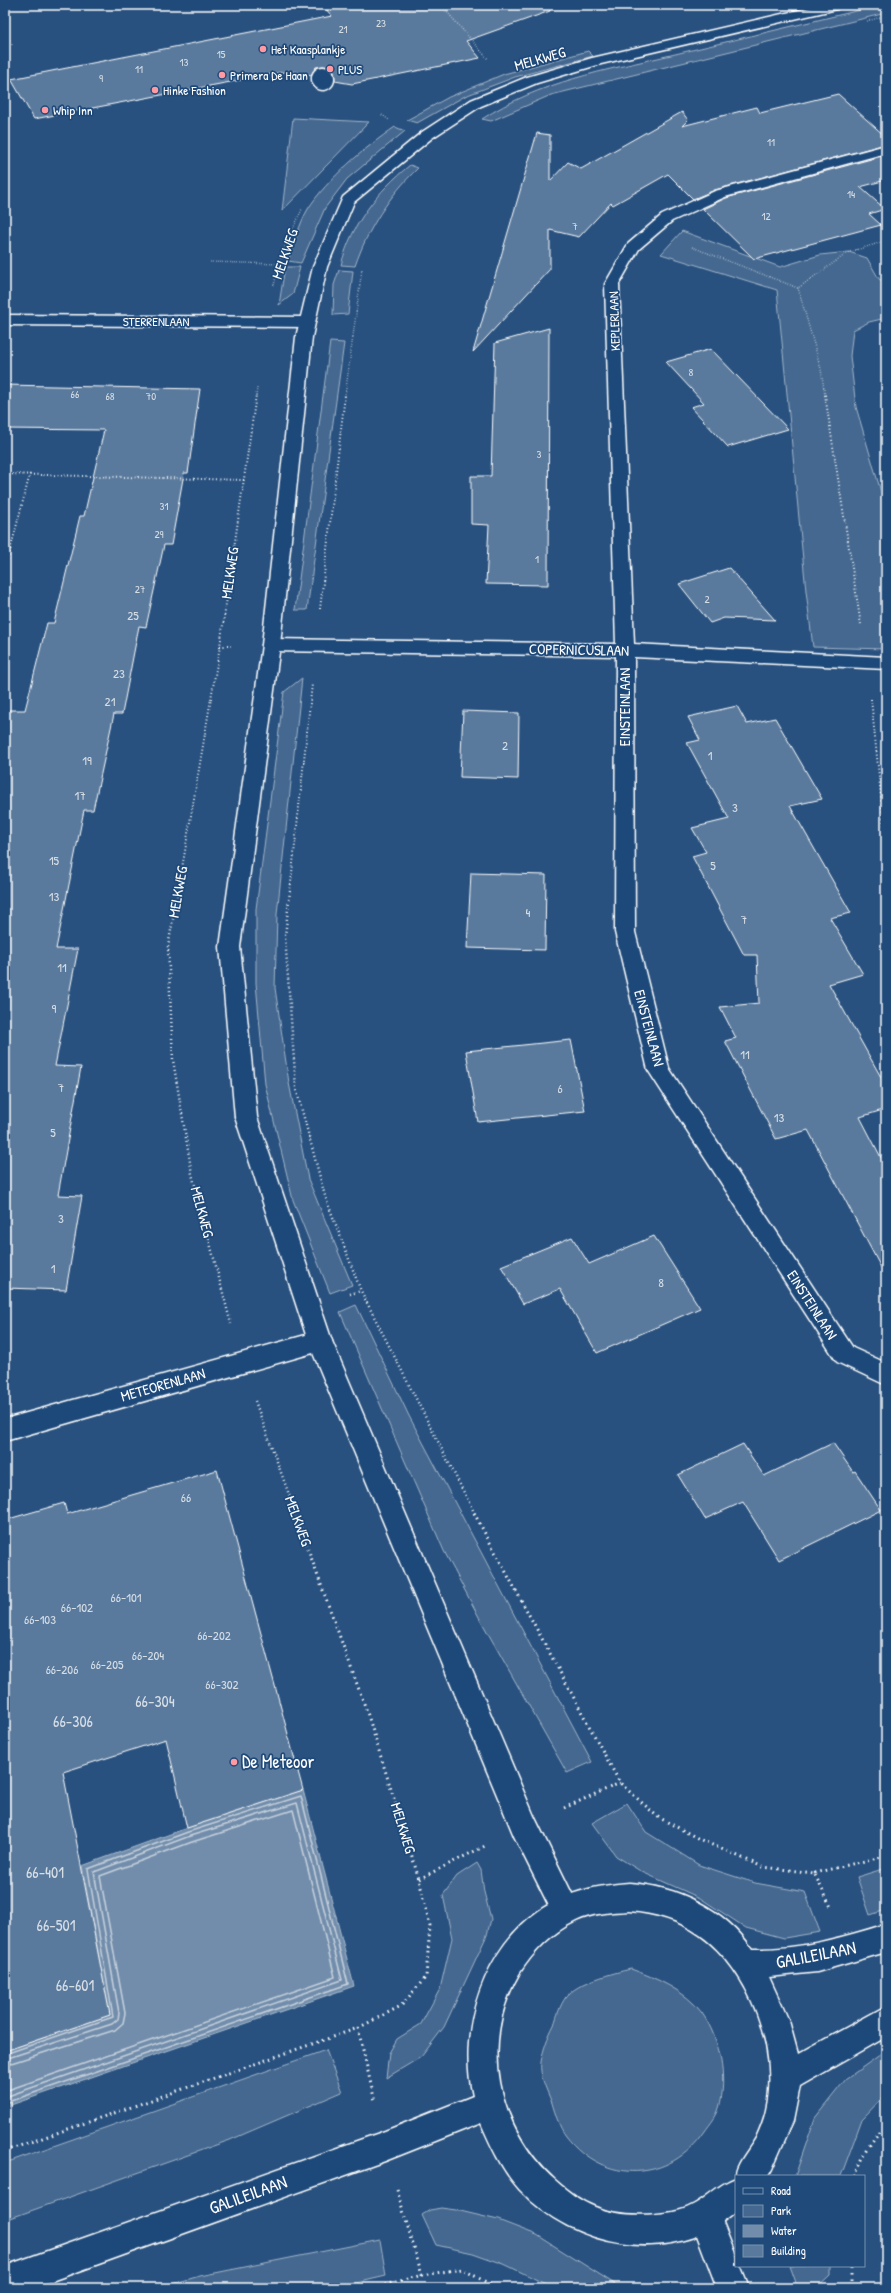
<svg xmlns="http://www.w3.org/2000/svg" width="891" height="2293" viewBox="0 0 891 2293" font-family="'Patrick Hand',sans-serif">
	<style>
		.green { fill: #446890; stroke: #a2b4c8 }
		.water { fill: #718dab; stroke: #aabbcd }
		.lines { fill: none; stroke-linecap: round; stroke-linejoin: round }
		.shore { stroke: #c6d1dd; stroke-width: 1.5 }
		.building { fill: #5a7a9d; stroke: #fff }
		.pedestrian-casing { stroke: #fff; stroke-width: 25 }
		.minor-casing { stroke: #fff; stroke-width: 3 }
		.tertiary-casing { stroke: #fff; stroke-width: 3 }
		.secondary-casing { stroke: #fff; stroke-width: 3 }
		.path-far3 { stroke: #fff; stroke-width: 1.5; stroke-dasharray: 0.5 2; stroke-linecap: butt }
		.path-far2 { stroke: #fff; stroke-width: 2; stroke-dasharray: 1 2.5; stroke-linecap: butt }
		.path-far1 { stroke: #fff; stroke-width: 2.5; stroke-dasharray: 1 3; stroke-linecap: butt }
		.path { stroke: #fff; stroke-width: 3; stroke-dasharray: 1.5 4; stroke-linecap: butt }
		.pedestrian { stroke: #1f4a7a; stroke-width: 22 }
		.minor { fill: #1f4a7a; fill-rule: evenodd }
		.tertiary { fill: #1f4a7a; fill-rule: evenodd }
		.secondary { fill: #1f4a7a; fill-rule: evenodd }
		.poi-dot { fill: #ff9aa2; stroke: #1f4a7a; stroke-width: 1.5 }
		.labels { text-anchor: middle; stroke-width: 3.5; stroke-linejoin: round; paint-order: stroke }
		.far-number-label { font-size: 11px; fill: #d6dee6 }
		.far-poi-label { font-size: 13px; fill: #fff; stroke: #1f4a7a; text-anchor: start }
		.far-street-label { font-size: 13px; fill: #fff; stroke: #1f4a7a }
		.number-label { font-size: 13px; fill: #d6dee6 }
		.street-label { font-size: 15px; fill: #fff; stroke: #1f4a7a }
		.near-number-label { font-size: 16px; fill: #d6dee6 }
		.near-poi-label { font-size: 18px; fill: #fff; stroke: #1f4a7a; text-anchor: start }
		.near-street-label { font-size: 18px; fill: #fff; stroke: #1f4a7a }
	</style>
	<rect width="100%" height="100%" fill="#28517f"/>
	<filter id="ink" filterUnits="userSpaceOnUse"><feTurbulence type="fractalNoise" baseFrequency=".025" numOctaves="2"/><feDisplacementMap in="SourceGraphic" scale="8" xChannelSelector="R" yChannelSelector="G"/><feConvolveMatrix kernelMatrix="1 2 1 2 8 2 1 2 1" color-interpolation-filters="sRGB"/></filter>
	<g filter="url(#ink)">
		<g class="green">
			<path d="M881,5H886V13L551,95L491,121L482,119C538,82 607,70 671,55C741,38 811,22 881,5Z"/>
			<path d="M588,51L593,56L515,77L465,96L417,123L407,120L449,97L504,74Z"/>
			<path d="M293,118L369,122L282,211Z"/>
			<path d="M395,127L405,131L347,179L325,208L301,263L288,261C294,245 299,224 308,209C327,179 366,147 395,127Z"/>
			<path d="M410,165L418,168C389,196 368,228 355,266L341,265C352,223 377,192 410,165Z"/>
			<path d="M682,231L780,267L820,255L849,252L867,258L879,279L886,283V318L869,322L853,330L850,356L856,407L886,509V649L813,647L806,591L777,290L661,254Z"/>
			<path d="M285,267H300L293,294L279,305Z"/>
			<path d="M339,270L353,271L348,314L333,315L334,285Z"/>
			<path d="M330,342L344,343L307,610H295Z"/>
			<path d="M302,678L277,914L275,988L289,1083L308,1179L352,1285L330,1293L293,1200L265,1084L256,983V909L284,692Z"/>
			<path d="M356,1305L409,1416L592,1762L567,1773L480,1619L444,1551L340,1312Z"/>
			<path d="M627,1803L646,1832L699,1865L755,1883L805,1892L820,1932L784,1938L746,1928L700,1898L642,1872L616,1856L592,1823Z"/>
			<path d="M477,1863L481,1870L484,1892L491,1919L487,1935L444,2027L421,2057L386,2078L389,2053L397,2039L421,2024L440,1989L452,1938L443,1895L457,1876Z"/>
			<path d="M886,1868V1910L870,1915L857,1877Z"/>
			<path d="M631,1969C656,1978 686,1991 702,2013C720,2039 728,2078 719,2108C717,2116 710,2124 705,2131C670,2183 604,2185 566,2136C559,2127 555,2113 552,2103C547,2090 539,2076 541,2062C543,2050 548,2036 554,2025C557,2016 560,2005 566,1997C578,1982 613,1973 631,1969Z"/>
			<path d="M326,2050L342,2092L230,2140L5,2220V2163Z"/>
			<path d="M884,2052L886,2056V2094L862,2119L841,2176H795L815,2118L846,2079Z"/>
			<path d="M441,2208L456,2210L498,2220L537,2235L621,2288H554L504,2264L473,2253L436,2245L422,2215L430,2210Z"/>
			<path d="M380,2240L386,2276L335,2288H157L200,2276Z"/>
			<path d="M789,2266H830V2275L816,2288H797Z"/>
		</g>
		<path class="water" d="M303,1790L354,1986L5,2107V2051L110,2015L82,1866L187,1828Z"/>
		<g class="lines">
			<g class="shore">
				<path d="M5,2054L113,2017L88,1869L188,1832L301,1796L348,1984L5,2103"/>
				<path d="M5,2059L112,2024L118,2019L119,2013L94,1872L190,1836L297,1803L342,1980L5,2097"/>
				<path d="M5,2065L115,2030L123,2023L125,2013L100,1876L192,1842L293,1810L335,1977L5,2091"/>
			</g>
		</g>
		<g class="building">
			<path d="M322,5H549L550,11L466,41L480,58L352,84L335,81L334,71L329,67L323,66L316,67L311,75L289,71L34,119L11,79L332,16Z"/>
			<path d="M838,94L886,137V144L715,190L693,199L668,174L613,205L611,203L579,237L550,230V269L473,352L537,133L550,135V181L568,162L581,169L682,112L688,120L682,126L757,107L760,113Z"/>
			<path d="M886,155V180L860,187L885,209L869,214L881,225L754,259L703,209L726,198Z"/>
			<path d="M549,328L548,585L486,584L489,525L471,524V476H491L495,343Z"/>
			<path d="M711,349L788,429L728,447L691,407L704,403L666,362Z"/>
			<path d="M5,385L200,389L188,473H184L171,545H164L146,627L139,626L122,714H114L93,810H84L56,949H78L55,1066L81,1067L58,1195L82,1196L66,1290L5,1288V710H25L47,623H54L80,516H84L104,430L5,429Z"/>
			<path d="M729,568L775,620L724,618L710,623L679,584Z"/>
			<path d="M737,706L747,724L775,718L822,799L790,806L851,913L830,918L863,974L829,984L886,1086V1109L860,1117L886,1167V1277L808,1130L776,1139L725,1041L736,1038L720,1007L759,1003L757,955H744L692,856L706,852L692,828L729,819L687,743L700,740L688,717Z"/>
			<path d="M463,711L519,713L518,779L460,777Z"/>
			<path d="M471,873L546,875L545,950L467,948Z"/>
			<path d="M571,1040L585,1111L478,1122L466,1051Z"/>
			<path d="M654,1236L700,1308L597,1353L560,1289L523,1304L501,1266L572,1237L589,1264Z"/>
			<path d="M833,1443L853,1472L855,1471L881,1510L779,1560L743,1502L705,1519L678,1475L743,1444L764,1476Z"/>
			<path d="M217,1470L303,1790L187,1828L166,1739L63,1772L110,2015L5,2051V1520L64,1503L67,1514Z"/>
		</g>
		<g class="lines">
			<defs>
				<path id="pedestrian" d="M323,79V78"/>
				<g id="minor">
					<path d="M886,145V153L725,197L672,221L639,249L619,284L634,644L886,657V669L634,657L635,932L669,1068L853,1348L886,1363V1385L837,1362L648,1070L615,932L616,656L271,651L265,649L262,645L265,641L271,639L616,644L605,284L628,244L662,215L715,191Z"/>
					<path d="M5,315L306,317L311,319L314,322L311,325L306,327L5,325Z"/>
					<path d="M320,1331L328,1334L332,1341L328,1348L320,1351L5,1441V1419Z"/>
					<path d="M705,2202L716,2206L736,2256V2266H740L749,2288H717L690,2217L694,2206Z"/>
				</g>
				<path id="tertiary" d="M821,5H843L837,9L601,64L537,83L481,106L432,138L354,202L327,267L312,337L280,645L240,947L257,1117L332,1341L534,1816L580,1910L576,1920L566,1924L556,1920L514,1836L308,1341L235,1117L220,947L262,645L296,337L313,267L343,197L422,132L471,100L527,77L592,58Z"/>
				<path id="secondary" d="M629,1883C677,1886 725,1909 752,1949C798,1950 842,1938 886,1924V1952L817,1972L769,1977L789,2021L798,2054L886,2006V2037L800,2086L793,2121L772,2169L768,2176H736V2212C672,2268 573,2248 519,2189C502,2170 491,2146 481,2123L385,2161L32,2288H5V2266L385,2131L473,2096C457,2030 484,1946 543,1908C568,1892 599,1885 629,1883ZM629,1911C655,1913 679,1920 700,1935C750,1970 780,2051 766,2110C764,2120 760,2129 756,2138C750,2149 734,2166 736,2178C710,2188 703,2206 673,2212C648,2216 619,2217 595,2207C580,2201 567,2191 555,2180C497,2129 479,2042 519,1974C533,1952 551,1933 576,1921C592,1913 611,1912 629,1911Z"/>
			</defs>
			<use href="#pedestrian" class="pedestrian-casing"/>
			<use href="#minor" class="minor-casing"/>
			<use href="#tertiary" class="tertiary-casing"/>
			<use href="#secondary" class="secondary-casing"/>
			<g class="path-far3">
				<path d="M441,5L488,59"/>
				<path d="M444,8L452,5"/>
				<path d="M867,21L886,16"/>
				<path d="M5,31L12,45"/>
				<path d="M382,115L389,120"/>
				<path d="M692,247L798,288L849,252L886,241"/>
				<path d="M210,262L279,264"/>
				<path d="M274,285L281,256L302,209"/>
				<path d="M798,288L821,369L825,396"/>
				<path d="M256,396L257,388"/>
				<path d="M345,396L362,269"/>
			</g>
			<g class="path-far2">
				<path d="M825,395L861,625"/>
				<path d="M5,474L244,480"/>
				<path d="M5,570L30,474"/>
				<path d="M320,609L345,395"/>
				<path d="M220,646H231"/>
				<path d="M871,699L886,844"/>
				<path d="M178,892L220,646L256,395"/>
				<path d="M290,892L312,684"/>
			</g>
			<g class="path-far1">
				<path d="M178,891L168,947L173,1060L192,1174L231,1324"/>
				<path d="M290,891L285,936L296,1088L325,1196L361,1291L475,1514"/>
				<path d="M350,1294L361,1291"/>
				<path d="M255,1401L296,1514"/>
			</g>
			<g class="path">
				<path d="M474,1513L620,1783L658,1817L701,1840L763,1867L814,1873L831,1907"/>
				<path d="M564,1808L620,1783"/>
				<path d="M814,1873L886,1856"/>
				<path d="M419,1879L485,1846"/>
				<path d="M358,2028L375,2102"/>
				<path d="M5,2151L358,2028L401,2006L426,1977L430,1926L419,1879L366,1709L295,1513"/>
				<path d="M856,2176C859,2158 873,2136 886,2124"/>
				<path d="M397,2190L422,2275L462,2269L497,2288"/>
				<path d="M374,2288L422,2275"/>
				<path d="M844,2288L851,2284V2266"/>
			</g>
			<use href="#pedestrian" class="pedestrian"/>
			<use href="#minor" class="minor"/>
			<use href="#tertiary" class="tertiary"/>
			<use href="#secondary" class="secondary"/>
		</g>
	</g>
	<g class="poi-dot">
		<circle cx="263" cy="49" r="4"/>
		<circle cx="330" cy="69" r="4"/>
		<circle cx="222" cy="75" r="4"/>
		<circle cx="155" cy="90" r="4"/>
		<circle cx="45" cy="110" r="4"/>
		<circle cx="234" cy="1762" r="4"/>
	</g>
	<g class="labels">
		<g class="far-number-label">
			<text x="381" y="27">23</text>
			<text x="343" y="33">21</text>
			<text x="221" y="58">15</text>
			<text x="184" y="66">13</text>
			<text x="139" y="73">11</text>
			<text x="101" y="82">9</text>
			<text x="771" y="146">11</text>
			<text x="851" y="198">14</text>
			<text x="766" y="220">12</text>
			<text x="575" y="230">7</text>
			<text x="691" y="376">8</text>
			<text x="75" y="398">66</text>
			<text x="110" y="400">68</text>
			<text x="151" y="400">70</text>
			<text x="539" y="458">3</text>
			<text x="164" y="510">31</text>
			<text x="159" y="538">29</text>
			<text x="537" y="563">1</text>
			<text x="140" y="593">27</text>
			<text x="707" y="603">2</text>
		</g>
		<g class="far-poi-label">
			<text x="271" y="54">Het Kaasplankje</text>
			<text x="338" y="74">PLUS</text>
			<text x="230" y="80">Primera De Haan</text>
			<text x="163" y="95">Hinke Fashion</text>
			<text x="53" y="115">Whip Inn</text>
		</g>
		<g class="far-street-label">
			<text x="156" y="326">STERRENLAAN</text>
			<text transform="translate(614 321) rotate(-92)" y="5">KEPLERLAAN</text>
		</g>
		<g class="number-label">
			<text x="133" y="620">25</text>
			<text x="119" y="678">23</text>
			<text x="110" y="706">21</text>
			<text x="505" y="750">2</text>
			<text x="710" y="760">1</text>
			<text x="87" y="765">19</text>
			<text x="80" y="800">17</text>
			<text x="735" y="812">3</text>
			<text x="54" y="865">15</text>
			<text x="713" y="870">5</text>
			<text x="54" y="901">13</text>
			<text x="528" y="917">4</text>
			<text x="744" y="924">7</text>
			<text x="62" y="972">11</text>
			<text x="54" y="1013">9</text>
			<text x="745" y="1059">11</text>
			<text x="61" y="1092">7</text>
			<text x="560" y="1093">6</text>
			<text x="779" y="1122">13</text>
			<text x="53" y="1137">5</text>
			<text x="61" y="1223">3</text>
			<text x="53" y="1273">1</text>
			<text x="661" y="1287">8</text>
			<text x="186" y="1502">66</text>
			<text x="126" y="1602">66-101</text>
			<text x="77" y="1612">66-102</text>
			<text x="40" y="1624">66-103</text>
			<text x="214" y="1640">66-202</text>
			<text x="148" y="1660">66-204</text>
			<text x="107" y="1669">66-205</text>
			<text x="62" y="1674">66-206</text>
			<text x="222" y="1689">66-302</text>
		</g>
		<g class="street-label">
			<text transform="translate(540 59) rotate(-16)" y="5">MELKWEG</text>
			<text transform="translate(285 254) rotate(-71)" y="5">MELKWEG</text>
			<text transform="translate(230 573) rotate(-82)" y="5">MELKWEG</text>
			<text transform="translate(579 650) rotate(1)" y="5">COPERNICUSLAAN</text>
			<text transform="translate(625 707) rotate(-90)" y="5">EINSTEINLAAN</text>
			<text transform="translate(178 892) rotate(-80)" y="5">MELKWEG</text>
			<text transform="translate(649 1028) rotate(75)" y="5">EINSTEINLAAN</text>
			<text transform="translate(202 1212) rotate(75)" y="5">MELKWEG</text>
			<text transform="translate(812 1305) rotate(57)" y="5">EINSTEINLAAN</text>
			<text transform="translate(163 1385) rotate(-16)" y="5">METEORENLAAN</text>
			<text transform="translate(298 1521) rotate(70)" y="5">MELKWEG</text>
			<text transform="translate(403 1828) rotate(73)" y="5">MELKWEG</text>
		</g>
		<g class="near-number-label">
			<text x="155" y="1707">66-304</text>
			<text x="73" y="1727">66-306</text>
			<text x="45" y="1878">66-401</text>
			<text x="56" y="1931">66-501</text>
			<text x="75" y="1991">66-601</text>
		</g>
		<g class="near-poi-label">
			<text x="242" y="1768">De Meteoor</text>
		</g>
		<g class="near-street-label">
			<text transform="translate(816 1955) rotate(-11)" y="6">GALILEILAAN</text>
			<text transform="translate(248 2195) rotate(-20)" y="6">GALILEILAAN</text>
		</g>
	</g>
	<rect width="891" height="2293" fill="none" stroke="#1f4a7a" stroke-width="20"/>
	<rect x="10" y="10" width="871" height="2273" fill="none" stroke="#fff" stroke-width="1.5" filter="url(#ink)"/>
	<rect x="735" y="2175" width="130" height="92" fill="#1f4a7a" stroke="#7992af"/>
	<rect x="743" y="2188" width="20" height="6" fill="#1f4a7a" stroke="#7992af"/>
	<text x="771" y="2195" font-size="12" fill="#ffffff">Road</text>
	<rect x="743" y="2205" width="20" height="12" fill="#446890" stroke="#7992af"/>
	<text x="771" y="2215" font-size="12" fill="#ffffff">Park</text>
	<rect x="743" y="2225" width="20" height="12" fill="#718dab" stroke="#7992af"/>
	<text x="771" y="2235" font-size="12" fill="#ffffff">Water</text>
	<rect x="743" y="2245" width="20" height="12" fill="#5a7a9d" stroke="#7992af"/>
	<text x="771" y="2255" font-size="12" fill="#ffffff">Building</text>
</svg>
